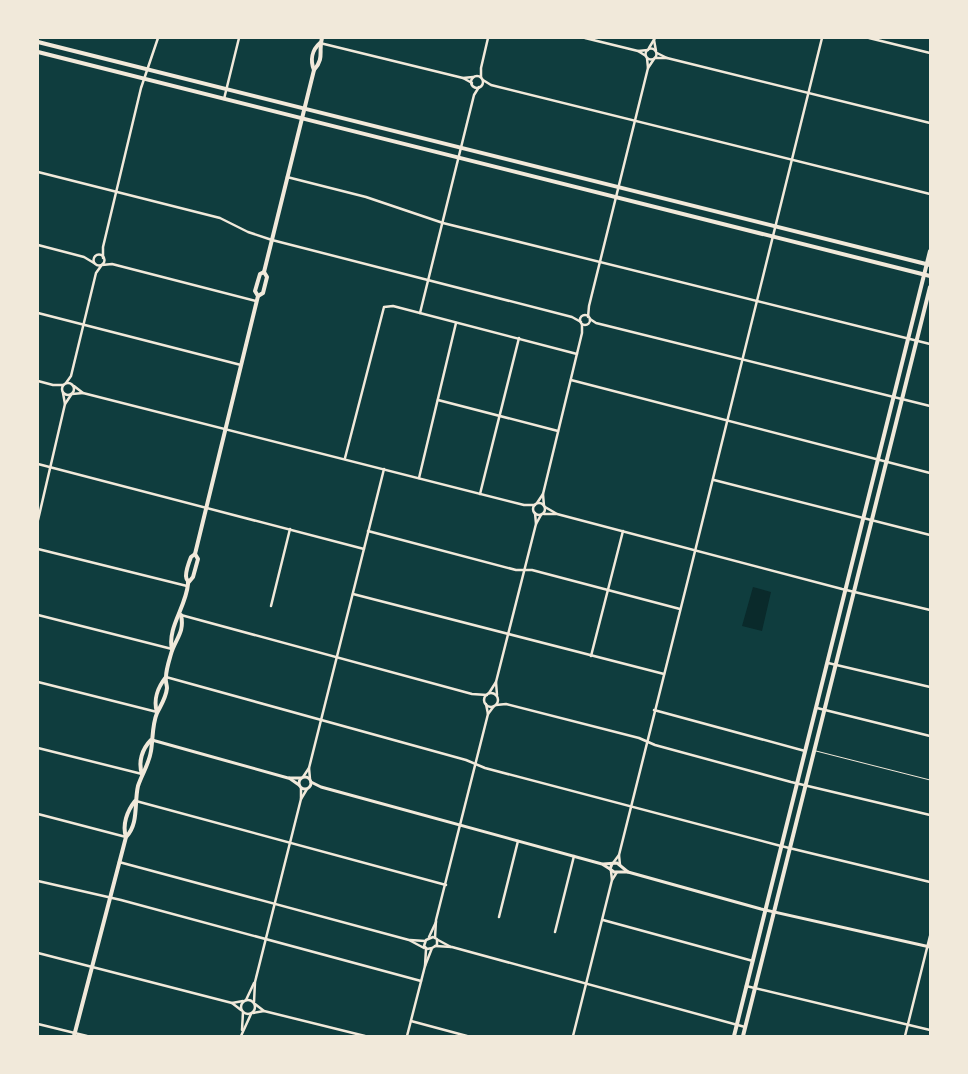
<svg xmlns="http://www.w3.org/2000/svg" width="968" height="1074" viewBox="0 0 968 1074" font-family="'Asap Condensed',sans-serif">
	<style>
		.water { fill: #0a2a2b }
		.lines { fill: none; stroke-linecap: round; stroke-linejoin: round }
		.service { stroke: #f1e9da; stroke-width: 1 }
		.minor { stroke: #f1e9da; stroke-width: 2.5 }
		.tertiary { stroke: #f1e9da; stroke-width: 3 }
		.secondary { stroke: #f1e9da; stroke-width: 4 }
	</style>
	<rect width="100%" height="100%" fill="#0f3d3e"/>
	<path class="water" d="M753,587L771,592L762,631L742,626Z"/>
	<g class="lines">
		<path class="service" d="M816,751L930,780"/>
		<g class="minor">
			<path d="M585,38L638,51L646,56"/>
			<path d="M869,38L930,53"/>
			<path d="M654,40L656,51"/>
			<path d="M320,43L463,78L473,77"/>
			<path d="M649,48L655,38"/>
			<circle cx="651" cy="54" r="5.5"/>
			<path d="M638,51L648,50"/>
			<path d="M657,53L667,58L930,123"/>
			<path d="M647,58L648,68"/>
			<path d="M655,58H667"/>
			<circle cx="477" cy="82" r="6"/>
			<path d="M481,77V68L488,38"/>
			<path d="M463,78L472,83"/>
			<path d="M483,80L491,85L930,194"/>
			<path d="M224,99L239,38"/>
			<path d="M38,172L220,218L248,232L272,240L572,317L581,322"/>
			<path d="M287,177L366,197L443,223L930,344"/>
			<path d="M38,245L84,257L94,263"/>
			<circle cx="99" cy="260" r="5.5"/>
			<path d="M103,258V247L141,88L158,38"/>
			<path d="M102,265L112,264L256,301"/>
			<path d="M38,313L241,365"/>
			<path d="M420,313L474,95L479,87"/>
			<circle cx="585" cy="320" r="5"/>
			<path d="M588,317L589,306L648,68L654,59"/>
			<path d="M590,319L596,323L930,406"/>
			<path d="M571,380L930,473"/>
			<path d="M38,381L53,385H63"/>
			<circle cx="68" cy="389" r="6"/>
			<path d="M66,383L71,376L96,273L101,266"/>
			<path d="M74,386L83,393L524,505H535"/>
			<path d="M63,393L65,404"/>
			<path d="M72,394L83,393"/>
			<path d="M438,400L558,431"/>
			<path d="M345,458L384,307L393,306L577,354"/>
			<path d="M38,464L364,549"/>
			<path d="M419,478L456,323"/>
			<path d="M714,480L930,535"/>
			<path d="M480,494L519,338"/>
			<path d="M537,503L543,494"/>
			<circle cx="539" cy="509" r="6"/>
			<path d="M544,506L543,494L582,333V324"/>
			<path d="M545,507L557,514L842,589L930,610"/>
			<path d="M535,513L536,524"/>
			<path d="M544,514H556"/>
			<path d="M38,520L65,404L71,395"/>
			<path d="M368,531L516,570H532L680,609"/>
			<path d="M38,549L187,586"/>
			<path d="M353,594L664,674"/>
			<path d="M271,606L290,529"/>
			<path d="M38,615L172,649"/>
			<path d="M181,615L472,694L487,695"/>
			<path d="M591,656L623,531"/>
			<path d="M828,663L930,687"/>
			<path d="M166,677L466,760L485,768L781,846L930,882"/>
			<path d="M38,682L157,712"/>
			<path d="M496,682L497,695"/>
			<path d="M489,693L496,682L536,524L541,515"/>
			<circle cx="491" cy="700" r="7"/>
			<path d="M496,705L506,704L639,738L655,745L791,782L930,815"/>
			<path d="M817,708L930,736"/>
			<path d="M654,710L805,751"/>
			<path d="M488,714L494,706"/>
			<path d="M38,748L142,774"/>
			<path d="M309,768L310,779"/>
			<path d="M303,777L309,768L384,469"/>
			<path d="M301,788V799"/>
			<path d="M136,801L446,885"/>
			<path d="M38,814L126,837"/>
			<path d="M619,855L620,865"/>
			<path d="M119,862L409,940L424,948"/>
			<path d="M613,863L619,855C688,583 754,310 822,38"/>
			<path d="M611,871L612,880"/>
			<path d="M38,881L121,900L421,981"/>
			<path d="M499,917L518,841"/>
			<path d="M603,920L753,961"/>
			<path d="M555,932L574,856"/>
			<path d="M429,937L436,922"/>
			<path d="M435,938L436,920L488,714L486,704"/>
			<path d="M410,940L425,941"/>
			<path d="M438,940L451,947"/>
			<path d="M435,946L452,947L745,1027"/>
			<path d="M38,953L232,1003L241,1010"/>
			<path d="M425,966L432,948L437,945V939L433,937L426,940L424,946L427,949L432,948"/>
			<path d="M746,986L930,1030"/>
			<circle cx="248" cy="1007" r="7"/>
			<path d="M246,1000L254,983"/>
			<path d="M254,1002L255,982L301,799L307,789"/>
			<path d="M232,1003L243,1001"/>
			<path d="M255,1004L264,1011L365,1036"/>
			<path d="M253,1013L264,1011"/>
			<path d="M411,1021L467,1036"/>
			<path d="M38,1024L87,1036"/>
			<path d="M242,1030L243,1012"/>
			<path d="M241,1036L251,1014"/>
			<path d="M407,1036L425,966L426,949"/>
			<path d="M573,1036L612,880L617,872"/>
			<path d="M905,1036L930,936"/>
		</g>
		<g class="tertiary">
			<path d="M152,740L288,778H301"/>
			<circle cx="305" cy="783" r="6"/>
			<path d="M289,778L299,785"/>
			<path d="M311,782L321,787L602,864L610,869"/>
			<path d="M603,864L617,863L628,872"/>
			<path d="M612,864L610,869L614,872H628L761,909L930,947"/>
		</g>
		<g class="secondary">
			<path d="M38,42L930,265"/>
			<path d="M38,52L930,276"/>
			<path d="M314,70C310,60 312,50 320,43"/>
			<path d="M258,296L263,293L267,277L264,272L314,70C325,58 318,50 322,38"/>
			<path d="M188,583L193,577L198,559L195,554"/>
			<path d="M172,649C167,628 186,607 188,584C188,576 187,584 186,576C186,570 189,562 191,557L195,554L258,296L255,291L260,274L264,272"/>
			<path d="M157,712C153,700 158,687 166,677"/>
			<path d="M142,774C138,762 142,749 151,740"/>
			<path d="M126,837C122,825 127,811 135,801"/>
			<path d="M74,1036L126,837C139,824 134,803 138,786C142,774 149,764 151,751C153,739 152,725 157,713C161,705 166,698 167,688C167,685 165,681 166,677C166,670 169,661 171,654C175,639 185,633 181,615"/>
			<path d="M734,1036L930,251"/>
			<path d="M743,1036L930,287"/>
		</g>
	</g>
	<rect width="968" height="1074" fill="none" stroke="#f1e9da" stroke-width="78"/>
</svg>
